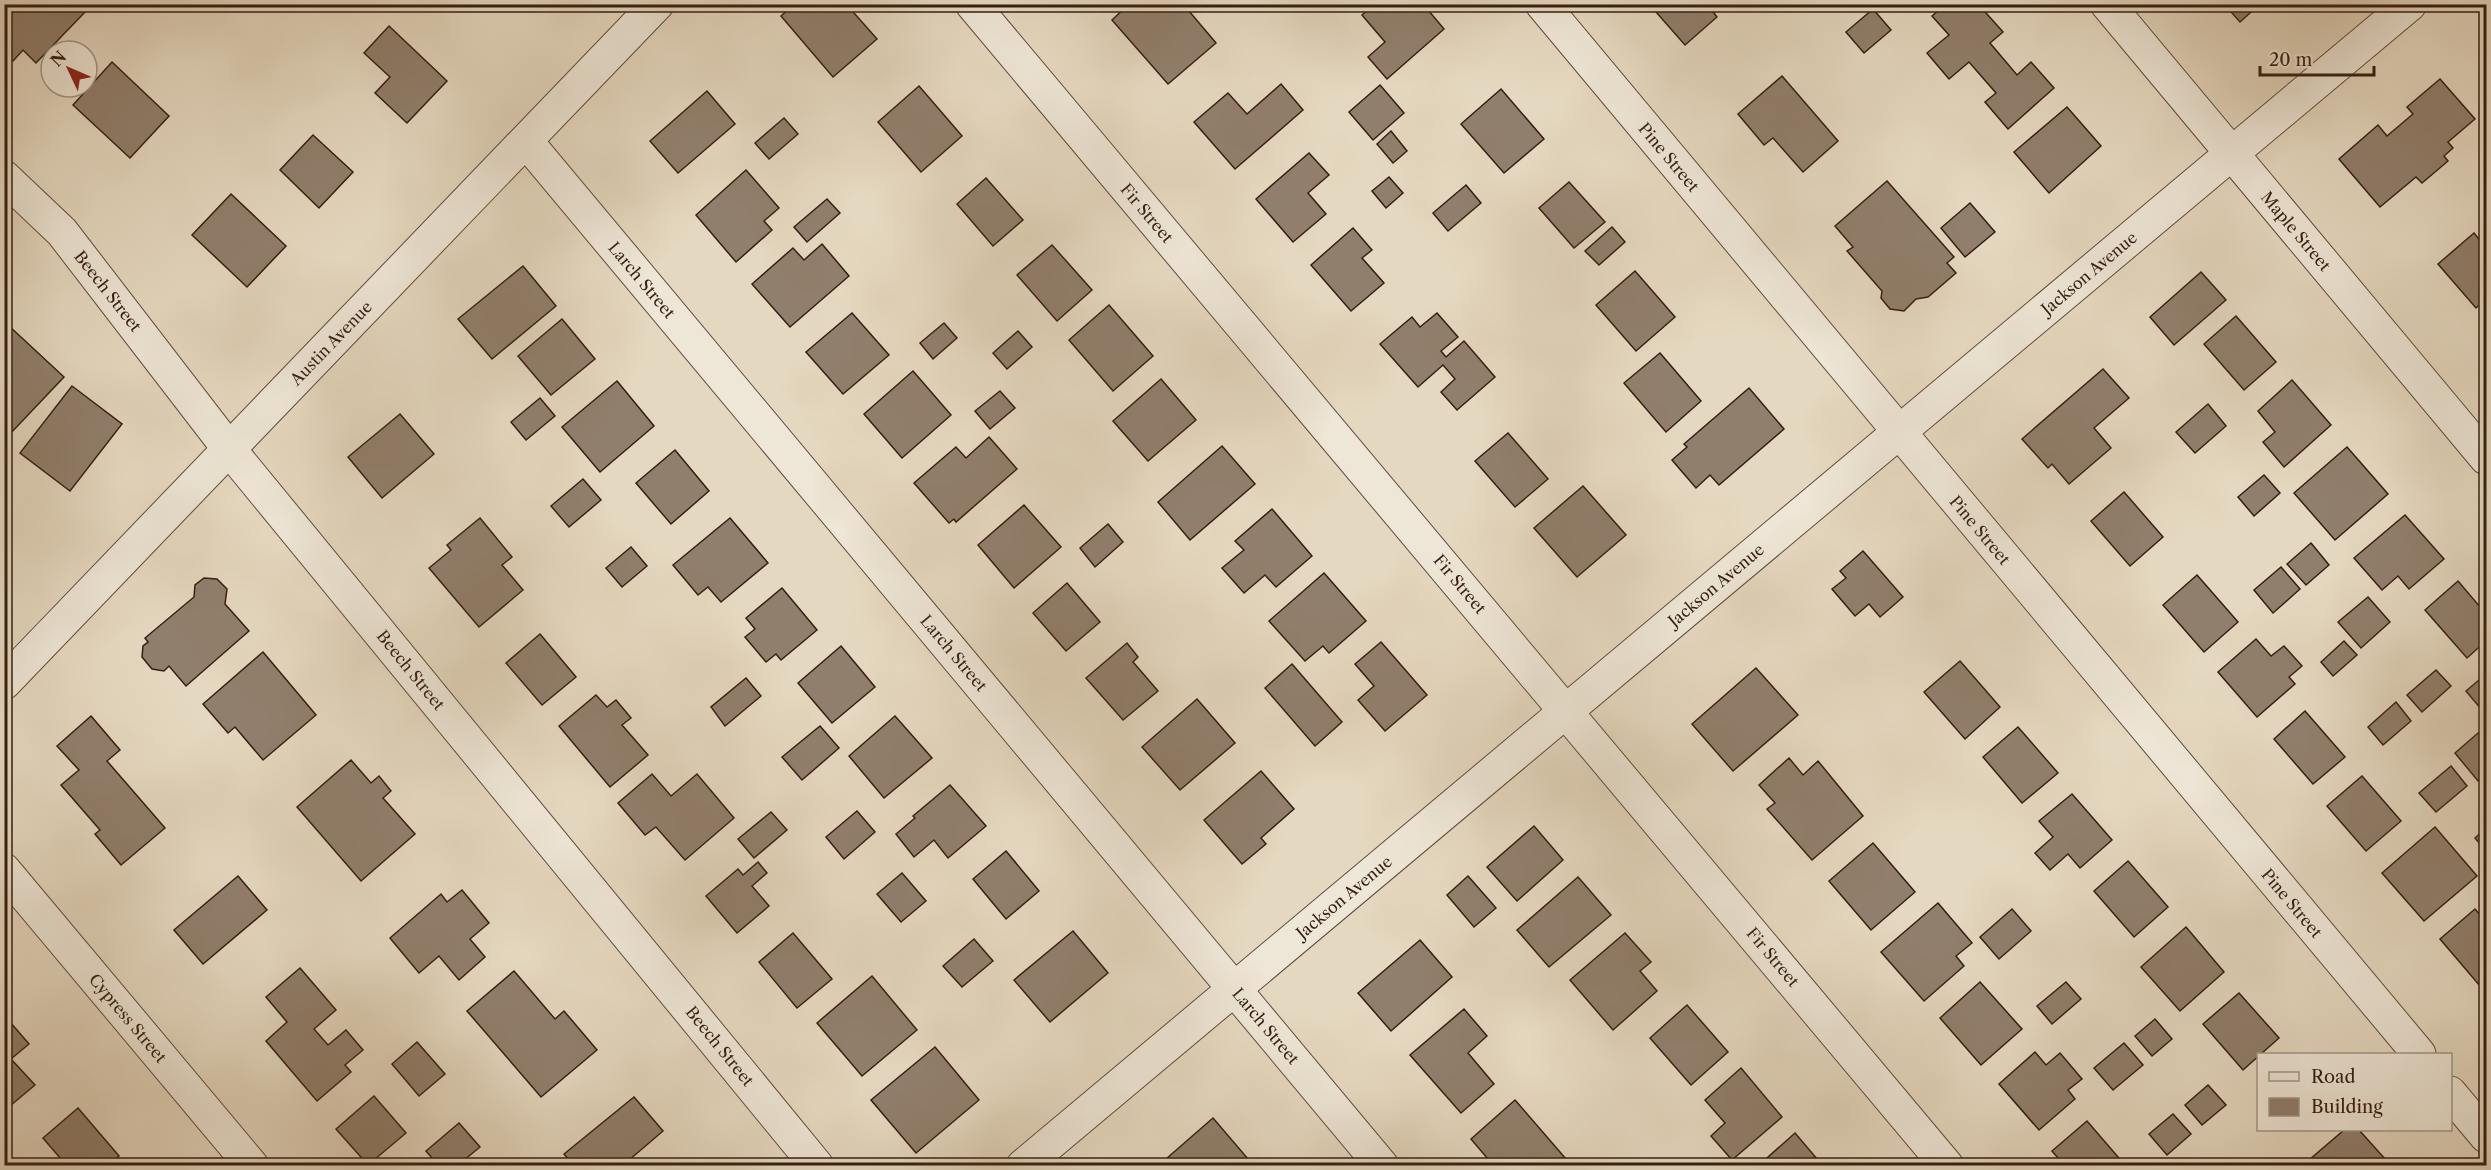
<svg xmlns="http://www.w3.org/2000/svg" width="2491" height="1170" viewBox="0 0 2491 1170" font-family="'Libre Caslon Text',serif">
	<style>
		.building { fill: #917f6d; stroke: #351f13; stroke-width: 1.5 }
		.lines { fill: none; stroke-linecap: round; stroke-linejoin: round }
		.minor-casing { stroke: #614d3e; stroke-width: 35 }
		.minor { stroke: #eee6d6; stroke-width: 33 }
		.labels { text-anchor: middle; stroke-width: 4.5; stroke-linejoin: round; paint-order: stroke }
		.street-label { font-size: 16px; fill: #351f13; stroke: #eee6d6 }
	</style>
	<rect width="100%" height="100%" fill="#e5d8c0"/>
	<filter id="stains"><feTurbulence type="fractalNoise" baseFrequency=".00333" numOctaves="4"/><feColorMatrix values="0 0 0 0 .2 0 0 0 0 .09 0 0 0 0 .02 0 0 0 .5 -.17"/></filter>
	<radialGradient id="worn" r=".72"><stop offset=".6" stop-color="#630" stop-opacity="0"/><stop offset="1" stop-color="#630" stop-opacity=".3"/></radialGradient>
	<g class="building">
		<path d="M20,4H77L85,12L36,63L23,50L13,61L4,53V21Z"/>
		<path d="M794,4H846L877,39L833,77L781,16Z"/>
		<path d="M1129,4H1183L1216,43L1168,84L1112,20Z"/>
		<path d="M1374,4H1423L1444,29L1387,79L1368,57L1385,42L1362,15Z"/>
		<path d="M1649,4H1716L1711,9L1717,17L1685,45Z"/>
		<path d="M1946,4H1978L2003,32L1990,43L2017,75L2031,62L2054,88L2008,129L1985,102L1996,93L1969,62L1949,79L1927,53L1949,35L1932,16Z"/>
		<path d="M2224,4H2260L2240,22Z"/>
		<path d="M1873,9L1891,30L1864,53L1846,32Z"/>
		<path d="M389,26L447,81L407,123L375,93L390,77L364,53Z"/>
		<path d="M112,62L169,116L130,158L73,105Z"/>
		<path d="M1782,76L1838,141L1803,172L1773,138L1764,145L1738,114Z"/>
		<path d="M2440,79L2475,119L2448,142L2453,148L2444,156L2448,161L2422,183L2416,177L2380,207L2339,159L2378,125L2387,136L2413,114L2407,107Z"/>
		<path d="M1281,84L1303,110L1235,169L1194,122L1228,93L1247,114Z"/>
		<path d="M1380,85L1404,113L1373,140L1349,112Z"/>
		<path d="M919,86L962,136L921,172L878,122Z"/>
		<path d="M1501,89L1544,139L1504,173L1461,124Z"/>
		<path d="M707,91L735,124L678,173L650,141Z"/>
		<path d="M2067,107L2101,146L2049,193L2014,152Z"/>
		<path d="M784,118L798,134L769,159L755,143Z"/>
		<path d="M1391,131L1407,151L1393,163L1377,144Z"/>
		<path d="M313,135L353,172L319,208L280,170Z"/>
		<path d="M1309,153L1329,175L1308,193L1326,214L1293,242L1256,199Z"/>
		<path d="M746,170L779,208L764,221L772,230L736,262L696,215Z"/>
		<path d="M1389,177L1403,193L1386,208L1372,191Z"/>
		<path d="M986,178L1023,220L993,246L957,204Z"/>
		<path d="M1887,181L1954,257L1947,263L1956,273L1928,297L1916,299L1904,311L1890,309L1881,298L1882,291L1847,251L1853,247L1835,226Z"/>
		<path d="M1569,182L1605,222L1574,248L1539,208Z"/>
		<path d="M1466,185L1481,203L1448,231L1433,213Z"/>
		<path d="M231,194L286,246L247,287L192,235Z"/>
		<path d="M827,199L840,213L807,242L794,227Z"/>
		<path d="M1970,203L1995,232L1965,257L1941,228Z"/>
		<path d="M1612,227L1625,242L1599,265L1585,251Z"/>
		<path d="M1353,228L1372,250L1362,258L1384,283L1351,311L1311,265Z"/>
		<path d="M2474,233L2486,248V299L2476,308L2438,264Z"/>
		<path d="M822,244L849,276L790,327L752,284L793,248L804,260Z"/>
		<path d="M1052,245L1092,290L1057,321L1017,275Z"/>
		<path d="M523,266L556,306L492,359L458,319Z"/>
		<path d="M1635,271L1675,317L1636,351L1596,305Z"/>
		<path d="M2201,272L2226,300L2174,345L2150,317Z"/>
		<path d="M1109,305L1153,356L1113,391L1069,340Z"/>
		<path d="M852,313L889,355L843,394L806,352Z"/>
		<path d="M1437,313L1458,337L1441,351L1446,357L1464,341L1495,377L1457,410L1441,392L1455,379L1443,365L1418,387L1380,344L1412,317L1420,327Z"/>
		<path d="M2236,316L2276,362L2244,390L2204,344Z"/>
		<path d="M562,319L595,359L551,395L518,356Z"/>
		<path d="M944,323L957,338L933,359L920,343Z"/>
		<path d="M8,325L64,377L9,435L4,431V329Z"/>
		<path d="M1018,331L1032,347L1007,369L993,353Z"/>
		<path d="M1660,353L1701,401L1666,432L1624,383Z"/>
		<path d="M2103,369L2129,398L2094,428L2111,448L2069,484L2052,464L2048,468L2022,439Z"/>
		<path d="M913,371L951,415L902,458L864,414Z"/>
		<path d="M1161,379L1196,420L1148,461L1113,421Z"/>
		<path d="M2292,380L2331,425L2284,467L2263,442L2275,432L2258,411Z"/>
		<path d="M617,381L654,426L600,472L562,427Z"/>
		<path d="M72,386L122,424L70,491L20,453Z"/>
		<path d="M1749,388L1784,429L1719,485L1710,475L1696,488L1672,460L1687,447L1684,444Z"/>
		<path d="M1000,391L1015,408L990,429L975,411Z"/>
		<path d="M540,398L555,416L526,440L511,422Z"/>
		<path d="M2208,404L2226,426L2195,453L2176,432Z"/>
		<path d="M400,414L434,454L382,498L348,457Z"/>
		<path d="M1508,433L1548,479L1515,507L1475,461Z"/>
		<path d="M989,437L1017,469L956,522L954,519L949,523L914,483L956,447L966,458Z"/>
		<path d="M1222,446L1255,484L1190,540L1158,502Z"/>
		<path d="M2347,447L2388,494L2335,540L2294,493Z"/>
		<path d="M675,450L709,491L671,524L636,483Z"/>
		<path d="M2264,475L2280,493L2254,516L2238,497Z"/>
		<path d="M583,479L601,500L569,527L551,506Z"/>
		<path d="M1583,486L1626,535L1577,577L1534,528Z"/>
		<path d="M2124,492L2163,537L2130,566L2091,521Z"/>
		<path d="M1024,505L1061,547L1014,588L978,545Z"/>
		<path d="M1272,509L1312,556L1276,587L1265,575L1244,593L1222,568L1244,550L1235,541Z"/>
		<path d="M2405,515L2444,559L2409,589L2398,576L2382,590L2354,558Z"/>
		<path d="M480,518L512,557L502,565L523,590L479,627L429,568L451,550L447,545Z"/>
		<path d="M730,518L768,563L721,602L708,587L698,595L673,565Z"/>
		<path d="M1108,524L1123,542L1095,567L1080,548Z"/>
		<path d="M2311,543L2329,565L2306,585L2287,564Z"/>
		<path d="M631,547L647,566L622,587L606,568Z"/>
		<path d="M1863,551L1903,597L1880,617L1869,604L1855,616L1832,589L1846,578L1840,571Z"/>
		<path d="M2281,567L2300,589L2273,613L2254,590Z"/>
		<path d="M1324,573L1366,621L1329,653L1323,646L1305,661L1269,621Z"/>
		<path d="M2197,575L2238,622L2204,652L2163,605Z"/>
		<path d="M204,578L217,579L227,589L225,604L249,631L186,686L169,666L164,671L152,669L142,657L143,646L148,642L145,638L194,597L195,585Z"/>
		<path d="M2458,581L2486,614V641L2467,658L2425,610Z"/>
		<path d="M1067,583L1100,622L1066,651L1033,613Z"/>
		<path d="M782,588L817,630L781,660L776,654L766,662L745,637L755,629L746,618Z"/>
		<path d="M2368,597L2390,622L2361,648L2338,622Z"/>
		<path d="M540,634L576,677L542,705L506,663Z"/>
		<path d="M2256,639L2271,656L2284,646L2302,666L2289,677L2295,684L2257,717L2218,672Z"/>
		<path d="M2344,641L2357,655L2333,676L2321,662Z"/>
		<path d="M1381,642L1427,695L1385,731L1358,700L1374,686L1355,664Z"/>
		<path d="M1127,643L1138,657L1133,662L1158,691L1123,720L1086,678Z"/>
		<path d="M841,646L875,687L832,723L798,683Z"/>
		<path d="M263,652L316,715L263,760L235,727L228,733L203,704Z"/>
		<path d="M1960,661L2000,707L1965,739L1924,692Z"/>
		<path d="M1292,664L1342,722L1315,746L1265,688Z"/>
		<path d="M1756,668L1798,715L1733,771L1692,724Z"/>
		<path d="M2436,670L2451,686L2422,712L2407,695Z"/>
		<path d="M2486,674V704L2481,709L2466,691Z"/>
		<path d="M746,678L761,696L725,726L711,707Z"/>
		<path d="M596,695L607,707L616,700L631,718L622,725L648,755L610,787L559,726Z"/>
		<path d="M1197,699L1235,743L1180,790L1142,747Z"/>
		<path d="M2396,702L2411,721L2383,745L2368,727Z"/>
		<path d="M2305,711L2345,757L2313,784L2274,739Z"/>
		<path d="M91,716L120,750L107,761L165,828L121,865L95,834L100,830L61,785L79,770L57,746Z"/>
		<path d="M895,716L932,758L884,798L849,756Z"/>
		<path d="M820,726L839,748L802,780L782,757Z"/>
		<path d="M2018,727L2058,773L2022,803L1983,757Z"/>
		<path d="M2478,733L2486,743V773L2478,781L2455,753Z"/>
		<path d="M1789,758L1803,775L1818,761L1863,816L1812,860L1767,809L1775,803L1759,785Z"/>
		<path d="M351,760L371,783L379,776L391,791L383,798L415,834L361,881L297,807Z"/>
		<path d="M2451,766L2467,786L2436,812L2419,793Z"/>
		<path d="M1261,771L1294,809L1261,838L1266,844L1242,864L1204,820Z"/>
		<path d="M652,774L671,796L697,774L734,818L685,860L656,827L645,835L618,803Z"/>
		<path d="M2362,776L2401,821L2366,851L2327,806Z"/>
		<path d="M950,785L986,826L948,858L934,840L914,857L896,834L915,818L913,816Z"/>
		<path d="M2072,794L2112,840L2080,868L2068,854L2050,870L2035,853L2053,837L2039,821Z"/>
		<path d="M857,811L875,832L844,859L826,837Z"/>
		<path d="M771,812L787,830L754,858L738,839Z"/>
		<path d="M1534,826L1563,860L1517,901L1487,867Z"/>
		<path d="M2435,827L2477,876L2424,921L2382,873Z"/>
		<path d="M2486,828V851L2475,838Z"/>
		<path d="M1873,843L1915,892L1871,930L1829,881Z"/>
		<path d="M1006,851L1039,891L1006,919L973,879Z"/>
		<path d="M2128,861L2168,907L2134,937L2094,891Z"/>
		<path d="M758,862L767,873L752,886L769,906L737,933L706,896L738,869L743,875Z"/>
		<path d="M902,873L926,901L901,922L877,894Z"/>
		<path d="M238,876L267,910L203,964L174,930Z"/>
		<path d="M1468,876L1496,908L1474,927L1447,895Z"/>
		<path d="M1578,877L1611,915L1549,967L1517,930Z"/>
		<path d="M462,890L489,923L470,939L485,957L459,980L439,956L419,973L390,938L441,894L447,902Z"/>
		<path d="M1938,903L1972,943L1956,956L1964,966L1924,1001L1881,952Z"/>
		<path d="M2012,909L2031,931L1999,959L1980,937Z"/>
		<path d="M2475,909L2486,922V981L2480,986L2440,939Z"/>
		<path d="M2186,927L2224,972L2180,1011L2141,967Z"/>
		<path d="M1073,931L1108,973L1050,1022L1014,980Z"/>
		<path d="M793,933L832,979L797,1008L759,962Z"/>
		<path d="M1625,933L1651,962L1640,971L1657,991L1613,1030L1570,980Z"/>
		<path d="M974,939L993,961L962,987L943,966Z"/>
		<path d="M1420,940L1452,977L1391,1031L1358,993Z"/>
		<path d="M300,968L336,1010L314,1029L328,1045L346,1030L363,1050L345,1065L351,1072L317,1101L266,1041L287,1022L266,997Z"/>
		<path d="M514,971L555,1019L564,1011L597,1050L541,1097L467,1011Z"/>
		<path d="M872,976L917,1030L862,1076L817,1023Z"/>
		<path d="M1980,982L2022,1029L1981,1065L1940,1018Z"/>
		<path d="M2066,982L2081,999L2052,1024L2037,1006Z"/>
		<path d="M2239,993L2279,1038L2243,1070L2203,1024Z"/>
		<path d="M1687,1005L1728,1052L1691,1085L1650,1038Z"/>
		<path d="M1464,1009L1487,1036L1468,1053L1494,1084L1461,1113L1410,1055Z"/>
		<path d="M4,1015L29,1044L11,1059L35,1085L4,1111Z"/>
		<path d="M2155,1019L2172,1039L2152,1056L2135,1036Z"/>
		<path d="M417,1042L445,1074L419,1096L392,1064Z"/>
		<path d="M2124,1043L2143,1065L2113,1090L2094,1068Z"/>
		<path d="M935,1047L979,1100L916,1153L871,1100Z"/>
		<path d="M2035,1052L2046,1065L2060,1053L2082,1079L2068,1090L2075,1099L2039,1130L1999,1084Z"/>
		<path d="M1741,1068L1782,1117L1732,1160L1711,1136L1725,1123L1705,1100Z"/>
		<path d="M2208,1085L2226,1105L2202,1125L2185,1105Z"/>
		<path d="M374,1096L406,1133L368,1165L336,1129Z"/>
		<path d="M634,1097L663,1131L622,1166H604L602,1163L599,1166H574L564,1154Z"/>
		<path d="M1515,1100L1566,1159L1558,1166H1504L1499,1160L1493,1165L1471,1139Z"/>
		<path d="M78,1108L119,1156L108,1166H67L43,1138Z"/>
		<path d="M2173,1114L2191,1134L2167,1155L2149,1134Z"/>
		<path d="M1213,1118L1254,1166H1158Z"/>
		<path d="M2087,1121L2124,1164L2122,1166H2065L2052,1151Z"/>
		<path d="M459,1123L480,1147L463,1161L467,1166H439L426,1151Z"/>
		<path d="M2344,1130H2359L2386,1160L2380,1166H2302Z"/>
		<path d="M1795,1133L1823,1166H1758Z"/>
	</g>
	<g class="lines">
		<defs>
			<g id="minor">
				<path d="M972,4L1947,1166"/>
				<path d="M1542,4L2419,1054"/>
				<path d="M2107,4L2486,458"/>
				<path d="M526,141L1382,1166"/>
				<path d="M4,177L62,232L229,449L817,1166"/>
				<path d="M4,683L657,4"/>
				<path d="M4,870L252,1166"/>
				<path d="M2450,1093L2486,1136"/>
				<path d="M1023,1166L2410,4"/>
			</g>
		</defs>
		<use href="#minor" class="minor-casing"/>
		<use href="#minor" class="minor"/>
	</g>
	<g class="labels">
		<g class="street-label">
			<text transform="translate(1669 157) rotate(50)" y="6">Pine Street</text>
			<text transform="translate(1147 213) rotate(50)" y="6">Fir Street</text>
			<text transform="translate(2296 231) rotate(50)" y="6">Maple Street</text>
			<text transform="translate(2089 273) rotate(-40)" y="6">Jackson Avenue</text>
			<text transform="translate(642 280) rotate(50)" y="6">Larch Street</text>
			<text transform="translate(108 291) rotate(52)" y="6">Beech Street</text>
			<text transform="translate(331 343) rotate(-46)" y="6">Austin Avenue</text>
			<text transform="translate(1980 530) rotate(50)" y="6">Pine Street</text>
			<text transform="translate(1460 584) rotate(50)" y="6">Fir Street</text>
			<text transform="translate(1716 585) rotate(-40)" y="6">Jackson Avenue</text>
			<text transform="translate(954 653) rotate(50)" y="6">Larch Street</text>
			<text transform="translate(411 670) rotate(51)" y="6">Beech Street</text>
			<text transform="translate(1344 897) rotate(-40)" y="6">Jackson Avenue</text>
			<text transform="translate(2292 903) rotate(50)" y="6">Pine Street</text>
			<text transform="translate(1773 957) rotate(50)" y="6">Fir Street</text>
			<text transform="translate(128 1018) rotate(50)" y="6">Cypress Street</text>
			<text transform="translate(1266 1026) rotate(50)" y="6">Larch Street</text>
			<text transform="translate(720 1046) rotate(51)" y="6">Beech Street</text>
		</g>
	</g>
	<rect width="2491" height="1170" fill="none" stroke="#e5d8c0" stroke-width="24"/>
	<rect x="6" y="6" width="2479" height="1158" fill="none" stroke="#351f13" stroke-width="3"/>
	<rect x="12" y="12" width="2467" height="1146" fill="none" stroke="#351f13" stroke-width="1.5"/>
	<rect x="2257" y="1053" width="195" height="78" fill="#eee6d6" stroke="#a49688" stroke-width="1.5"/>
	<rect x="2269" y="1072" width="30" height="9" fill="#eee6d6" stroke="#a49688" stroke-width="1.5"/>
	<text x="2311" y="1083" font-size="18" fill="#351f13">Road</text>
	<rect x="2269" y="1098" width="30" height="18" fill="#917f6d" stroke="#a49688" stroke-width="1.5"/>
	<text x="2311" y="1113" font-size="18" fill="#351f13">Building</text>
	<g transform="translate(69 69) rotate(314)"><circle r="28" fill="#eee6d6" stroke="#a49688" stroke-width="1.5"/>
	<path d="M0-4.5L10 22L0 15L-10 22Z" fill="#8f2418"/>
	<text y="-9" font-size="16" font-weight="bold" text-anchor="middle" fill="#351f13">N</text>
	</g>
	<path d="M2260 66v9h114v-9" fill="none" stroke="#351f13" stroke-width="3"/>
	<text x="2269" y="66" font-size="18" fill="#351f13" stroke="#eee6d6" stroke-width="4.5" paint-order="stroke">20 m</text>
	<rect width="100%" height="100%" filter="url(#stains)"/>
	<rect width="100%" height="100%" fill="url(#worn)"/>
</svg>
